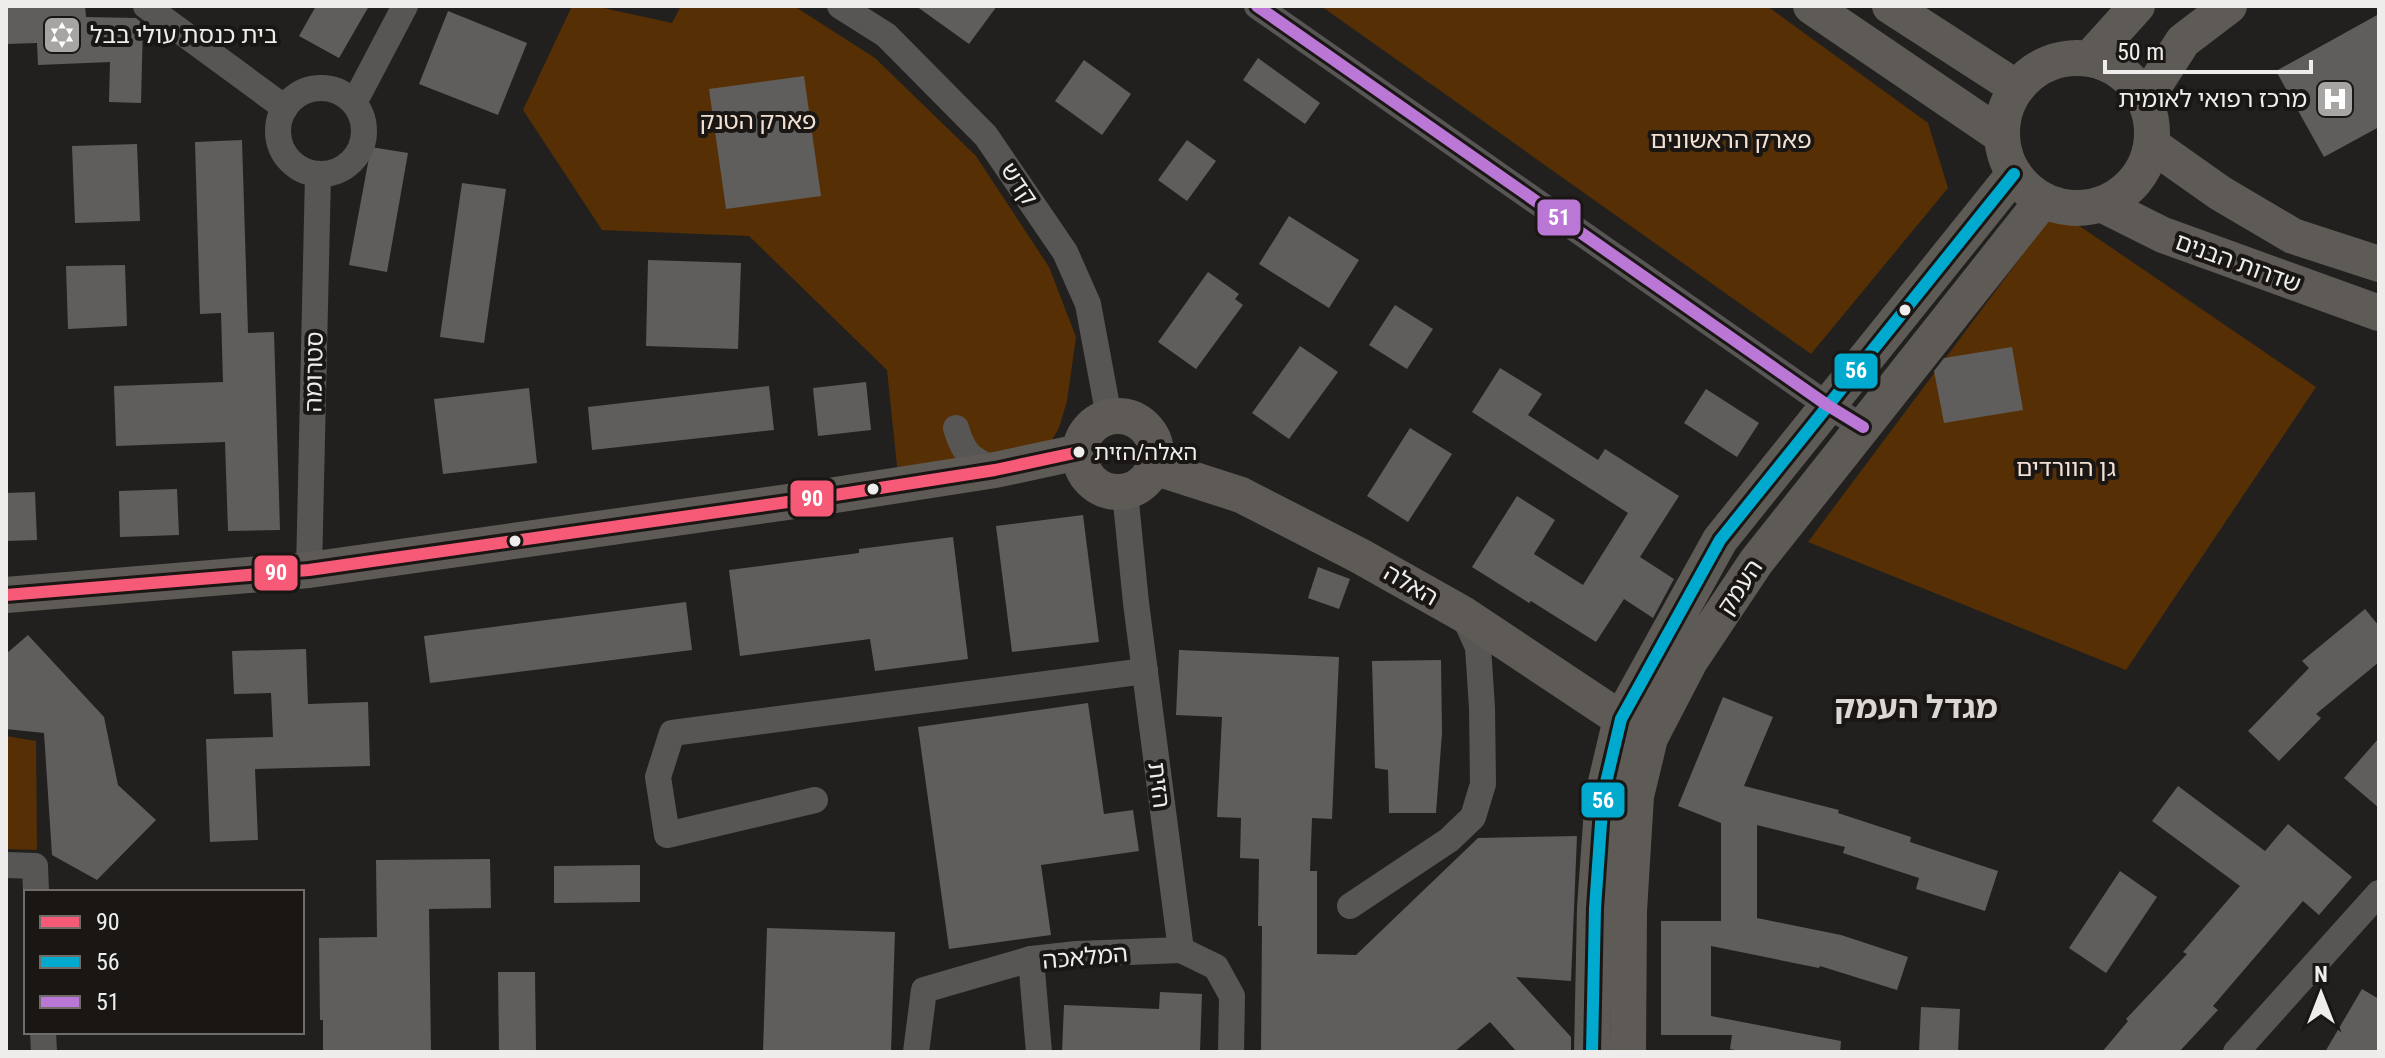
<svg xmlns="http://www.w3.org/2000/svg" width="2385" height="1058" viewBox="0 0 2385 1058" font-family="'Roboto Condensed','Noto Sans Hebrew',sans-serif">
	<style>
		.green { fill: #562f04 }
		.building { fill: #5f5e5c }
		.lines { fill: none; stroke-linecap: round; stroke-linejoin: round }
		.street { stroke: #585655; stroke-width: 26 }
		.secondary { stroke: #5e5a56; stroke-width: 36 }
		.bus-1-casing { stroke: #191614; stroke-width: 18 }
		.bus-2-casing { stroke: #191614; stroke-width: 18 }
		.bus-3-casing { stroke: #191614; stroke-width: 18 }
		.bus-1 { stroke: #f75a77; stroke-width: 12 }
		.bus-2 { stroke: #00a9ce; stroke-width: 12 }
		.bus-3 { stroke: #ba77d6; stroke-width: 12 }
		.bus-dot { fill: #efedeb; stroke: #191614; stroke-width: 3 }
		.labels { text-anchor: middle; stroke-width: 8; stroke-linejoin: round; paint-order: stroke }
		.bus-label { font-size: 22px; fill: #efedeb; stroke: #191614; text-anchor: start }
		.poi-label { font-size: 24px; fill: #efedeb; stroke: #191614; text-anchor: start }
		.park-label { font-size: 24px; fill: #f2e0d2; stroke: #191614 }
		.street-label { font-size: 24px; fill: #efedeb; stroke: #191614 }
		.district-label { font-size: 32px; font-weight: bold; fill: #dbd7d3; stroke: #191614 }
		.line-badge { stroke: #191614; stroke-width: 3 }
		.badge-label { font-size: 22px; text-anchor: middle; font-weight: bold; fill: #fff }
	</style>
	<rect width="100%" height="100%" fill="#22201e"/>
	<g class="green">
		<path d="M572,6H594L672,23L681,6H794L875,58L976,156L1049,267L1076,337L1067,401L1059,428L1046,450L898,475L887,370L749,236L602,230L523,110Z"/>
		<path d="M1321,6H1767L1928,123L1948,188L1811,354Z"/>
		<path d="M2056,210L2316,387L2126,670L1808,542Z"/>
		<path d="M6,736L36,741L37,850L6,849Z"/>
	</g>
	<g class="building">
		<path d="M6,6H85L86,17L136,18L143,24L141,103L109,102L110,62L38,65L37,43L6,44Z"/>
		<path d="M316,6H369L339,58L299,36Z"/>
		<path d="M916,6H997L969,44Z"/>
		<path d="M448,11L527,43L498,115L419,84Z"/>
		<path d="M2379,14V127L2324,157L2276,71Z"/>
		<path d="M1258,58L1320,103L1305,124L1243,80Z"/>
		<path d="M1084,60L1131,94L1102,135L1055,101Z"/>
		<path d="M804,76L821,196L726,209L709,89Z"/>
		<path d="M242,140L248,333L274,332L280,530L228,531L225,442L116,446L114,386L223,382L221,313L200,314L195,142Z"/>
		<path d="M1187,140L1216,161L1187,201L1158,180Z"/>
		<path d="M137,144L140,221L75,223L72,146Z"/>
		<path d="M371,147L408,153L387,272L349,265Z"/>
		<path d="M462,183L506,189L484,343L440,337Z"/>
		<path d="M1289,216L1359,260L1329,308L1259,264Z"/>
		<path d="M648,260L741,263L738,349L646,346Z"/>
		<path d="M125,265L127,326L68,329L66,266Z"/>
		<path d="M1208,272L1239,294L1235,299L1243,305L1196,369L1158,342Z"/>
		<path d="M1395,305L1433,329L1407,369L1369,345Z"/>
		<path d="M1300,346L1338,372L1289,439L1252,413Z"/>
		<path d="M2012,347L2023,410L1944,423L1934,371L1944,358Z"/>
		<path d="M1500,368L1542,394L1528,415L1598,460L1605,449L1679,496L1640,557L1674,579L1653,618L1624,599L1596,642L1531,601L1529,603L1472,567L1517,496L1555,520L1534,554L1583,585L1628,513L1472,412Z"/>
		<path d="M866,382L871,430L818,436L813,388Z"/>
		<path d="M769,386L774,430L592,450L588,407Z"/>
		<path d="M529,388L537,463L443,474L434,399Z"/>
		<path d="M1706,389L1759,423L1737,457L1684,423Z"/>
		<path d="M1410,428L1452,454L1408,522L1367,496Z"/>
		<path d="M177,489L179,535L120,537L119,491Z"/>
		<path d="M35,492L37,540L6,541V493Z"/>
		<path d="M1083,515L1099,642L1012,652L996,526Z"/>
		<path d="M953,537L968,659L875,671L870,639L740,656L729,570L859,553V549Z"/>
		<path d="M1318,567L1350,579L1339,609L1308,598Z"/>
		<path d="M686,602L692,650L430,683L424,636Z"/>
		<path d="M2365,609L2379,626V662L2316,714L2321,718L2279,761L2248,731L2309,668L2302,661Z"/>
		<path d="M28,635L104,717L118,785L156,820L97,880L52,855L44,733L6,729V654Z"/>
		<path d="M306,649L308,704L368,702L370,766L255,769L258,840L210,842L206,739L273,737L271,693L234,694L232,651Z"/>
		<path d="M1179,650L1339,657L1332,819L1312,818L1310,871H1317V954L1356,955L1478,838L1577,836L1571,981L1516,977L1571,1037V1052H1517L1490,1022L1454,1052H1261L1262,926H1258L1259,859L1240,858L1241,818L1217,817L1222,717L1176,715Z"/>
		<path d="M1441,660L1442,733L1436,813H1389L1388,770L1375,768L1372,661Z"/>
		<path d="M1723,697L1773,717L1744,786L1839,810L1838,813L1911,837L1910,842L1998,871L1985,911L1916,889L1919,878L1843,853L1845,847L1757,825V918L1841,935L1908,957L1897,990L1820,966L1819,968L1711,946V1016L1841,1041L1840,1052H1745L1730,1049L1732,1035H1661V921H1721V823L1678,806Z"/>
		<path d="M1088,703L1104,814L1133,810L1139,851L1041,865L1051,935L949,949L918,727Z"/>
		<path d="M2379,738V808L2344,778Z"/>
		<path d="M2178,786L2265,851L2288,824L2352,877L2319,915L2303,901L2213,1006L2218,1010L2179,1052H2102L2128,1021L2126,1019L2187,954L2183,952L2240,886L2152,821Z"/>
		<path d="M490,859L491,908L429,909L431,1052H323V1020H320L319,938L377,937L376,860Z"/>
		<path d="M640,865V902L554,903V866Z"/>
		<path d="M2120,871L2157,897L2106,973L2069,948Z"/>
		<path d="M767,928L895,932L891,1052H763Z"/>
		<path d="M498,972H535L536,1052H499Z"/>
		<path d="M2362,989L2379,999V1052H2325Z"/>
		<path d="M1160,992L1202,994L1200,1052H1062L1064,1005L1159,1009Z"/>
		<path d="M1921,1007L1960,1009L1958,1052H1919Z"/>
	</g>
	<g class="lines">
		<g class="street">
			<path d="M146,6L285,108"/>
			<path d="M840,6L886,35L986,136L1065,252L1088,304L1109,417"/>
			<path d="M1257,6L1827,405L1863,427"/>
			<circle cx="321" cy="131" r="43"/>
			<path d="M354,103L405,6"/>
			<path d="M956,428C964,455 970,458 995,470"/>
			<path d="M1125,492L1136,603L1181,950L1216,967L1232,996L1231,1052"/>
			<path d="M309,570L318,174"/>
			<path d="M815,800L667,835L658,777L672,733L1145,671"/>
			<path d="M6,865L35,866L36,892"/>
			<path d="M1350,906L1449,840L1473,817L1483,784L1482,708L1478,647L1463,614"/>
			<path d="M43,1032L44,1052"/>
			<path d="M916,1052L924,990L1031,959"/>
			<path d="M1039,1052L1031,959L1077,954L1181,950"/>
			<path d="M2236,1052L2379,893"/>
		</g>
		<g class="secondary">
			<path d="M1811,6L2002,136"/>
			<path d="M1890,6L2017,88"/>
			<path d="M2090,58L2137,6"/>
			<circle cx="2077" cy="133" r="75"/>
			<path d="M2145,100L2183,41L2229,6"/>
			<path d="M2152,145L2220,193L2293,236L2379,264"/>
			<path d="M2101,204L2163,235L2379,313"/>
			<circle cx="1118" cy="454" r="38"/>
			<path d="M1154,467L1241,495L1360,556L1463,614L1642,733"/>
			<path d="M6,595L309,570L816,498L995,470L1079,452"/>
			<path d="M1592,1052L1595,908L1603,795L1621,719L1720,540L2014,174"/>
			<path d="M1628,1052L1629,911L1636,796L1650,738L1690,661L1756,562L2043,200"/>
		</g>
		<defs>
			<path id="bus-1" d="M6,595L309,570L816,498L995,470L1079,452"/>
			<path id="bus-2" d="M1592,1052L1595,908L1603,795L1621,719L1720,540L2014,174"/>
			<path id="bus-3" d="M1257,6L1827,405L1863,427"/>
		</defs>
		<use href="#bus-1" class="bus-1-casing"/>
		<use href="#bus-2" class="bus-2-casing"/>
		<use href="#bus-3" class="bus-3-casing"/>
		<use href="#bus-1" class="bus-1"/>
		<use href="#bus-2" class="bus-2"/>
		<use href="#bus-3" class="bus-3"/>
	</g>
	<defs>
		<symbol id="synagogue-square" viewBox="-11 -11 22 22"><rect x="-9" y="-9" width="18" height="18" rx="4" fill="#a7a5a3" stroke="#191614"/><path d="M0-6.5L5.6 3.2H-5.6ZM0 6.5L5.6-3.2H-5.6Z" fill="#fff"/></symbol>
		<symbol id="hospital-square" viewBox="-11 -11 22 22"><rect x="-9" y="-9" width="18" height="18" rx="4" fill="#a7a5a3" stroke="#191614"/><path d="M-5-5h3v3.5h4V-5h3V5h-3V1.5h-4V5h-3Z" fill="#fff"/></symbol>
	</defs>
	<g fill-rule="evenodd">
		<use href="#synagogue-square" x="40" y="13" width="44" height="44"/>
		<use href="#hospital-square" x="2313" y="77" width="44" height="44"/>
	</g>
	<g class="bus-dot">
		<circle cx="1905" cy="310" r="7"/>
		<circle cx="1079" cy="452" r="7"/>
		<circle cx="873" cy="489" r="7"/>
		<circle cx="515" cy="541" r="7"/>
	</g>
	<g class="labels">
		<g class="bus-label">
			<text x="1094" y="460">האלה/הזית</text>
		</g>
		<g class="poi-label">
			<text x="90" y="43">בית כנסת עולי בבל</text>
			<text x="2307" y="107" text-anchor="end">מרכז רפואי לאומית</text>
		</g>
		<g class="park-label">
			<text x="758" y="129">פארק הטנק</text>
			<text x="1731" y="148">פארק הראשונים</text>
			<text x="2066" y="476">גן הוורדים</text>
		</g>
		<g class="street-label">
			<text transform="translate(1019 184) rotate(56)" y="8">קדש</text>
			<text transform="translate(2238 263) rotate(20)" y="8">שדרות הבנים</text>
			<text transform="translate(314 372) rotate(-89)" y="8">סטרומה</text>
			<text transform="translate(1411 585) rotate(30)" y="8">האלה</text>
			<text transform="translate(1740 587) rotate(-56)" y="8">העמק</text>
			<text transform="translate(1159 785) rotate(83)" y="8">הזית</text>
			<text transform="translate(1085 957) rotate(-5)" y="8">המלאכה</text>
		</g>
		<g class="district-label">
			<text x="1916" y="718">מגדל העמק</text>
		</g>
	</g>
	<g class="line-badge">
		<rect x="1536" y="198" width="46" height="39" rx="8" fill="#ba77d6"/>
		<rect x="1833" y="352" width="46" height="38" rx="8" fill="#00a9ce"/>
		<rect x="789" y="479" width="46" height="39" rx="8" fill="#f75a77"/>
		<rect x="253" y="554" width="46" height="38" rx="8" fill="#f75a77"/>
		<rect x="1580" y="781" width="46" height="38" rx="8" fill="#00a9ce"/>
	</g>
	<g class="badge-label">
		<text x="1559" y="225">51</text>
		<text x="1856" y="378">56</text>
		<text x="812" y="506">90</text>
		<text x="276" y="580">90</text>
		<text x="1603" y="808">56</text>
	</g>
	<rect width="2385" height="1058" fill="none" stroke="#efedeb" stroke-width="16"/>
	<rect x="24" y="890" width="280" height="144" fill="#191614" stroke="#6f6c6a" stroke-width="2"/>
	<rect x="40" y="916" width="40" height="12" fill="#f75a77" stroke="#6f6c6a" stroke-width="2"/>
	<text x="96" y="930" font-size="24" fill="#efedeb">90</text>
	<rect x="40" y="956" width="40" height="12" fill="#00a9ce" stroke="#6f6c6a" stroke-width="2"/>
	<text x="96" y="970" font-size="24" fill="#efedeb">56</text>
	<rect x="40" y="996" width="40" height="12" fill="#ba77d6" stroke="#6f6c6a" stroke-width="2"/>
	<text x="96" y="1010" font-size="24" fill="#efedeb">51</text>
	<g transform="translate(2321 994)" stroke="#191614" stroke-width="6" paint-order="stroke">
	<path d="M0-6L14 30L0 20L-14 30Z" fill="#efedeb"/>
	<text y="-12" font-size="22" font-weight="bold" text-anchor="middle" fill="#efedeb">N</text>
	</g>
	<path d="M2105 60v12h206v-12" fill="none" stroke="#efedeb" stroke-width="4"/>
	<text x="2117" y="60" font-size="24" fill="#efedeb" stroke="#191614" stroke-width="6" paint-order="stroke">50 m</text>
</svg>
